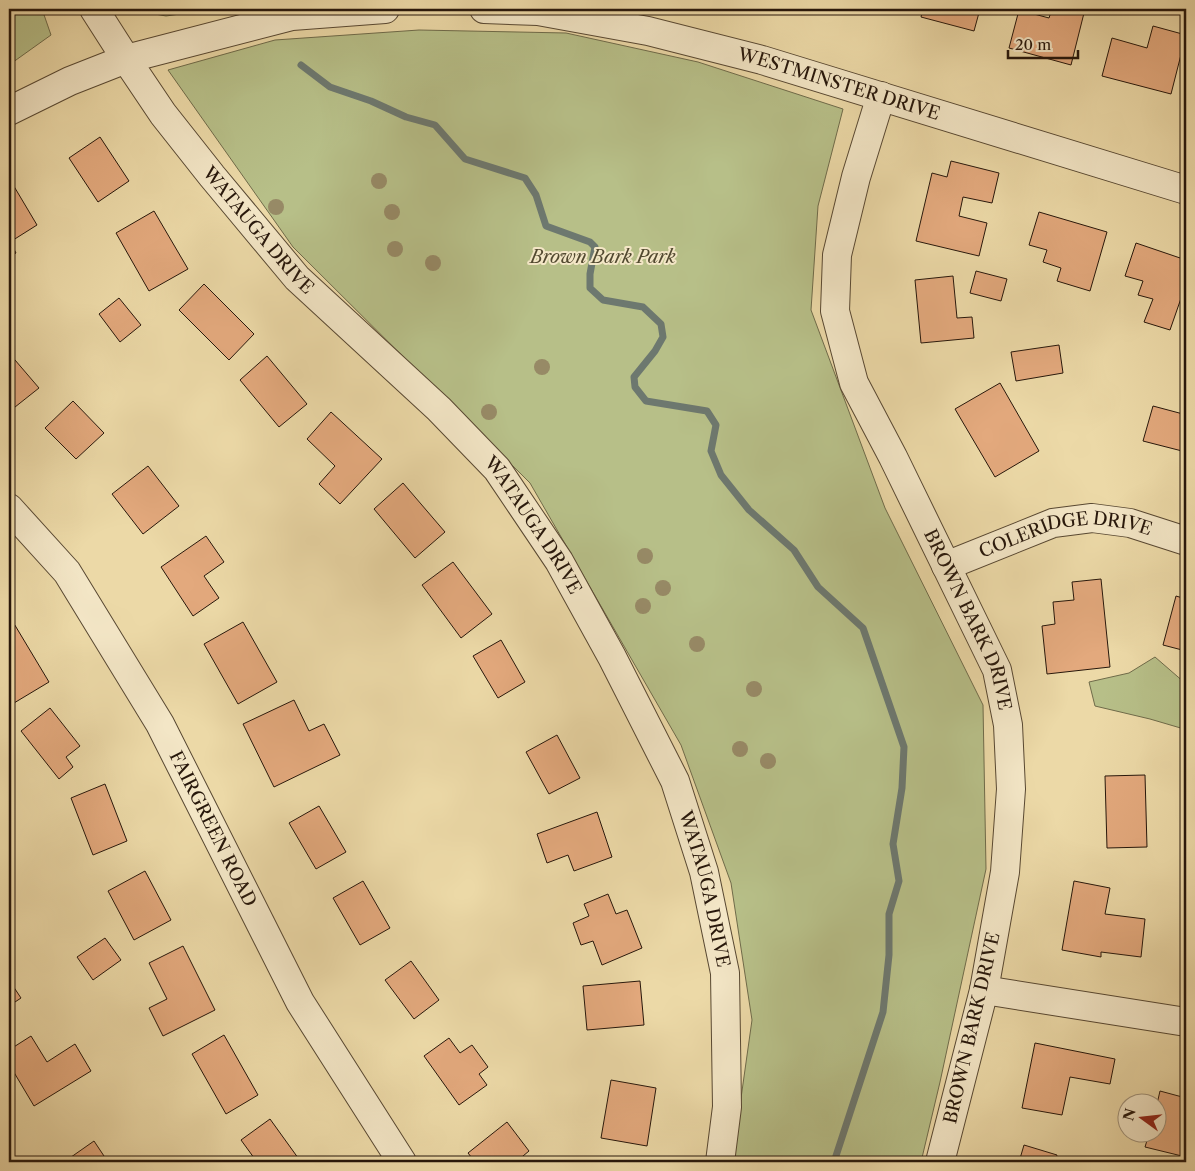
<svg xmlns="http://www.w3.org/2000/svg" width="1195" height="1171" viewBox="0 0 1195 1171" font-family="'Libre Caslon Text',serif">
	<style>
		.green { fill: #b7bf88; stroke: #6f6b4a }
		.lines { fill: none; stroke-linecap: round; stroke-linejoin: round }
		.stream { stroke: #6d786f; stroke-width: 7 }
		.building { fill: #e3a97d; stroke: #27170b }
		.minor-casing { stroke: #584832; stroke-width: 30 }
		.minor { stroke: #f3e6c6; stroke-width: 28 }
		.tree { fill: #978a66 }
		.labels { text-anchor: middle; stroke-width: 4; stroke-linejoin: round; paint-order: stroke }
		.street-label { font-size: 18px; fill: #27170b; stroke: #f3e6c6 }
		.park-label { font-size: 18px; font-style: italic; fill: #524930; stroke: #f3e6c6 }
	</style>
	<rect width="100%" height="100%" fill="#ecd9a7"/>
	<filter id="stains"><feTurbulence type="fractalNoise" baseFrequency=".004" numOctaves="4"/><feColorMatrix values="0 0 0 0 .2 0 0 0 0 .09 0 0 0 0 .02 0 0 0 .5 -.17"/></filter>
	<radialGradient id="worn" r=".72"><stop offset=".6" stop-color="#630" stop-opacity="0"/><stop offset="1" stop-color="#630" stop-opacity=".3"/></radialGradient>
	<g class="green">
		<path d="M9,9H42L51,35L9,65Z"/>
		<path d="M142,9H214L166,16L144,12Z"/>
		<path d="M419,30L566,33L698,62L843,109L818,206L811,310L885,508L983,705L986,869L940,1082L921,1162H732L752,1020L731,883L681,745L530,483L293,247L168,70L275,40Z"/>
		<path d="M1155,657L1185,683L1186,686V735L1184,729L1150,719L1095,706L1089,682L1129,673Z"/>
	</g>
	<g class="lines">
		<path class="stream" d="M301,65L330,87L371,101L406,117L435,125L465,159L525,178L536,195L546,226L590,242L595,247L590,274V288L603,300L643,307L661,324L663,337L655,351L634,377L635,387L646,401L707,411L716,425L711,451L721,475L749,510L794,550L818,587L863,628L904,747L902,788L893,844L899,881L889,914V955L883,1012L834,1162"/>
	</g>
	<g class="building">
		<path d="M923,9H980L974,31L921,17Z"/>
		<path d="M1052,9H1085L1071,65L1009,48L1019,10L1049,18Z"/>
		<path d="M1153,26L1186,35L1171,94L1102,76L1112,38L1147,48Z"/>
		<path d="M100,137L129,181L98,202L69,158Z"/>
		<path d="M951,161L999,173L992,203L963,197L959,216L987,223L979,256L916,241L932,173L947,177Z"/>
		<path d="M12,183L37,225L10,242L16,253L9,257V186Z"/>
		<path d="M154,211L188,269L149,291L116,233Z"/>
		<path d="M1039,212L1107,232L1090,291L1057,281L1061,268L1043,262L1047,250L1029,245Z"/>
		<path d="M1136,243L1186,260V284L1170,330L1144,322L1153,299L1138,295L1143,281L1125,276Z"/>
		<path d="M976,271L1007,279L1001,301L970,293Z"/>
		<path d="M953,276L957,318L972,317L974,338L921,343L915,280Z"/>
		<path d="M204,284L254,334L229,360L179,310Z"/>
		<path d="M119,298L141,325L120,342L99,314Z"/>
		<path d="M1059,345L1063,373L1016,381L1011,352Z"/>
		<path d="M9,353L39,388L10,411L9,409Z"/>
		<path d="M267,356L307,404L279,427L240,380Z"/>
		<path d="M1000,383L1039,451L995,477L955,409Z"/>
		<path d="M73,401L104,433L76,459L45,428Z"/>
		<path d="M1186,404V452L1143,441L1153,406L1183,414Z"/>
		<path d="M331,412L382,459L340,504L319,484L335,466L307,439Z"/>
		<path d="M148,466L179,506L143,534L112,494Z"/>
		<path d="M403,483L445,532L415,558L374,509Z"/>
		<path d="M206,536L224,562L204,576L219,598L193,616L161,567Z"/>
		<path d="M453,562L492,614L461,638L422,585Z"/>
		<path d="M1101,579L1110,667L1047,674L1042,626L1055,624L1053,602L1074,600L1072,582Z"/>
		<path d="M1176,596L1186,599V651L1163,645Z"/>
		<path d="M10,617L49,682L9,706V618Z"/>
		<path d="M243,622L277,682L238,704L204,644Z"/>
		<path d="M501,640L525,682L498,698L473,656Z"/>
		<path d="M294,700L309,731L324,724L340,755L274,787L243,724Z"/>
		<path d="M50,708L80,746L66,757L73,767L59,779L21,731Z"/>
		<path d="M557,735L580,778L549,794L526,752Z"/>
		<path d="M1145,775L1147,847L1107,848L1105,776Z"/>
		<path d="M105,784L127,841L93,855L71,798Z"/>
		<path d="M319,806L346,852L316,869L289,823Z"/>
		<path d="M597,812L612,857L574,871L568,855L547,863L537,834Z"/>
		<path d="M145,871L171,920L134,940L108,891Z"/>
		<path d="M363,881L390,928L360,945L333,898Z"/>
		<path d="M1074,881L1110,888L1105,914L1145,919L1141,957L1101,952V957L1062,950Z"/>
		<path d="M608,894L616,914L627,910L642,948L602,965L593,941L581,945L573,923L589,916L584,904Z"/>
		<path d="M105,938L121,960L93,980L77,957Z"/>
		<path d="M183,946L215,1010L163,1036L149,1008L167,999L149,963Z"/>
		<path d="M411,961L439,1000L414,1019L385,980Z"/>
		<path d="M9,980L21,998L9,1006Z"/>
		<path d="M640,981L644,1025L587,1030L583,986Z"/>
		<path d="M224,1035L258,1095L226,1114L192,1054Z"/>
		<path d="M31,1036L47,1062L75,1044L91,1071L34,1106L9,1064V1050Z"/>
		<path d="M449,1038L460,1053L472,1045L488,1067L479,1074L487,1085L459,1105L424,1056Z"/>
		<path d="M1035,1043L1115,1059L1110,1084L1070,1077L1062,1115L1022,1108Z"/>
		<path d="M611,1080L656,1088L647,1146L601,1138Z"/>
		<path d="M1160,1091L1186,1098V1157L1145,1147L1149,1134H1158V1104H1157Z"/>
		<path d="M270,1119L301,1162H257L241,1140Z"/>
		<path d="M507,1122L529,1151L517,1161L518,1162H475L468,1153Z"/>
		<path d="M94,1141L108,1162H64Z"/>
		<path d="M1024,1145L1057,1155L1055,1162H1019Z"/>
	</g>
	<g class="lines">
		<defs>
			<g id="minor">
				<path id="s1" d="M94,9L126,59L163,114L212,176L297,278L439,409L497,469L559,561L612,657L675,781L704,872L725,973L727,1107L720,1162"/>
				<path id="s2" d="M484,9L538,11L648,31L762,60L1186,190"/>
				<path id="s3" d="M881,96L856,177L837,255L835,311L854,383L893,457L997,670L1008,725L1011,789L1005,872L984,990L940,1162"/>
				<path d="M9,111L70,81L126,59L292,16L385,9"/>
				<path id="s4" d="M9,508L67,572L160,724L300,1002L402,1162"/>
				<path id="s5" d="M946,566L1053,523L1092,518L1130,523L1186,541"/>
				<path d="M984,990L1186,1022"/>
			</g>
		</defs>
		<use href="#minor" class="minor-casing"/>
		<use href="#minor" class="minor"/>
	</g>
	<g class="tree">
		<circle cx="379" cy="181" r="8"/>
		<circle cx="276" cy="207" r="8"/>
		<circle cx="392" cy="212" r="8"/>
		<circle cx="395" cy="249" r="8"/>
		<circle cx="433" cy="263" r="8"/>
		<circle cx="542" cy="367" r="8"/>
		<circle cx="489" cy="412" r="8"/>
		<circle cx="645" cy="556" r="8"/>
		<circle cx="663" cy="588" r="8"/>
		<circle cx="643" cy="606" r="8"/>
		<circle cx="697" cy="644" r="8"/>
		<circle cx="754" cy="689" r="8"/>
		<circle cx="740" cy="749" r="8"/>
		<circle cx="768" cy="761" r="8"/>
	</g>
	<g class="labels">
		<g class="street-label">
			<text dy="6" stroke="none"><textPath href="#s2" startOffset="364">WESTMINSTER DRIVE</textPath></text>
			<text dy="6" stroke="none"><textPath href="#s1" startOffset="276">WATAUGA DRIVE</textPath></text>
			<text dy="6" stroke="none"><textPath href="#s1" startOffset="681">WATAUGA DRIVE</textPath></text>
			<text dy="6" stroke="none"><textPath href="#s5" startOffset="126">COLERIDGE DRIVE</textPath></text>
			<text dy="6" stroke="none"><textPath href="#s3" startOffset="559">BROWN BARK DRIVE</textPath></text>
			<text dy="6" stroke="none"><textPath href="#s4" startOffset="382">FAIRGREEN ROAD</textPath></text>
			<text dy="6" stroke="none"><textPath href="#s1" startOffset="1086">WATAUGA DRIVE</textPath></text>
			<text transform="translate(972 1028) rotate(-77)" y="6">BROWN BARK DRIVE</text>
		</g>
		<g class="park-label">
			<text x="603" y="263">Brown Bark Park</text>
		</g>
	</g>
	<rect width="1195" height="1171" fill="none" stroke="#ecd9a7" stroke-width="30"/>
	<rect x="10" y="10" width="1175" height="1151" fill="none" stroke="#27170b" stroke-width="2.5"/>
	<rect x="15" y="15" width="1165" height="1141" fill="none" stroke="#27170b"/>
	<g transform="translate(1142 1118) rotate(285)"><circle r="24" fill="#f3e6c6" stroke="#a1937b"/>
	<path d="M0-4L9 19L0 12L-9 19Z" fill="#8f2418"/>
	<text y="-8" font-size="14" font-weight="bold" text-anchor="middle" fill="#27170b">N</text>
	</g>
	<path d="M1008 50v8h70v-8" fill="none" stroke="#27170b" stroke-width="2.5"/>
	<text x="1015" y="50" font-size="15" fill="#27170b" stroke="#f3e6c6" stroke-width="4" paint-order="stroke">20 m</text>
	<rect width="100%" height="100%" filter="url(#stains)"/>
	<rect width="100%" height="100%" fill="url(#worn)"/>
</svg>
